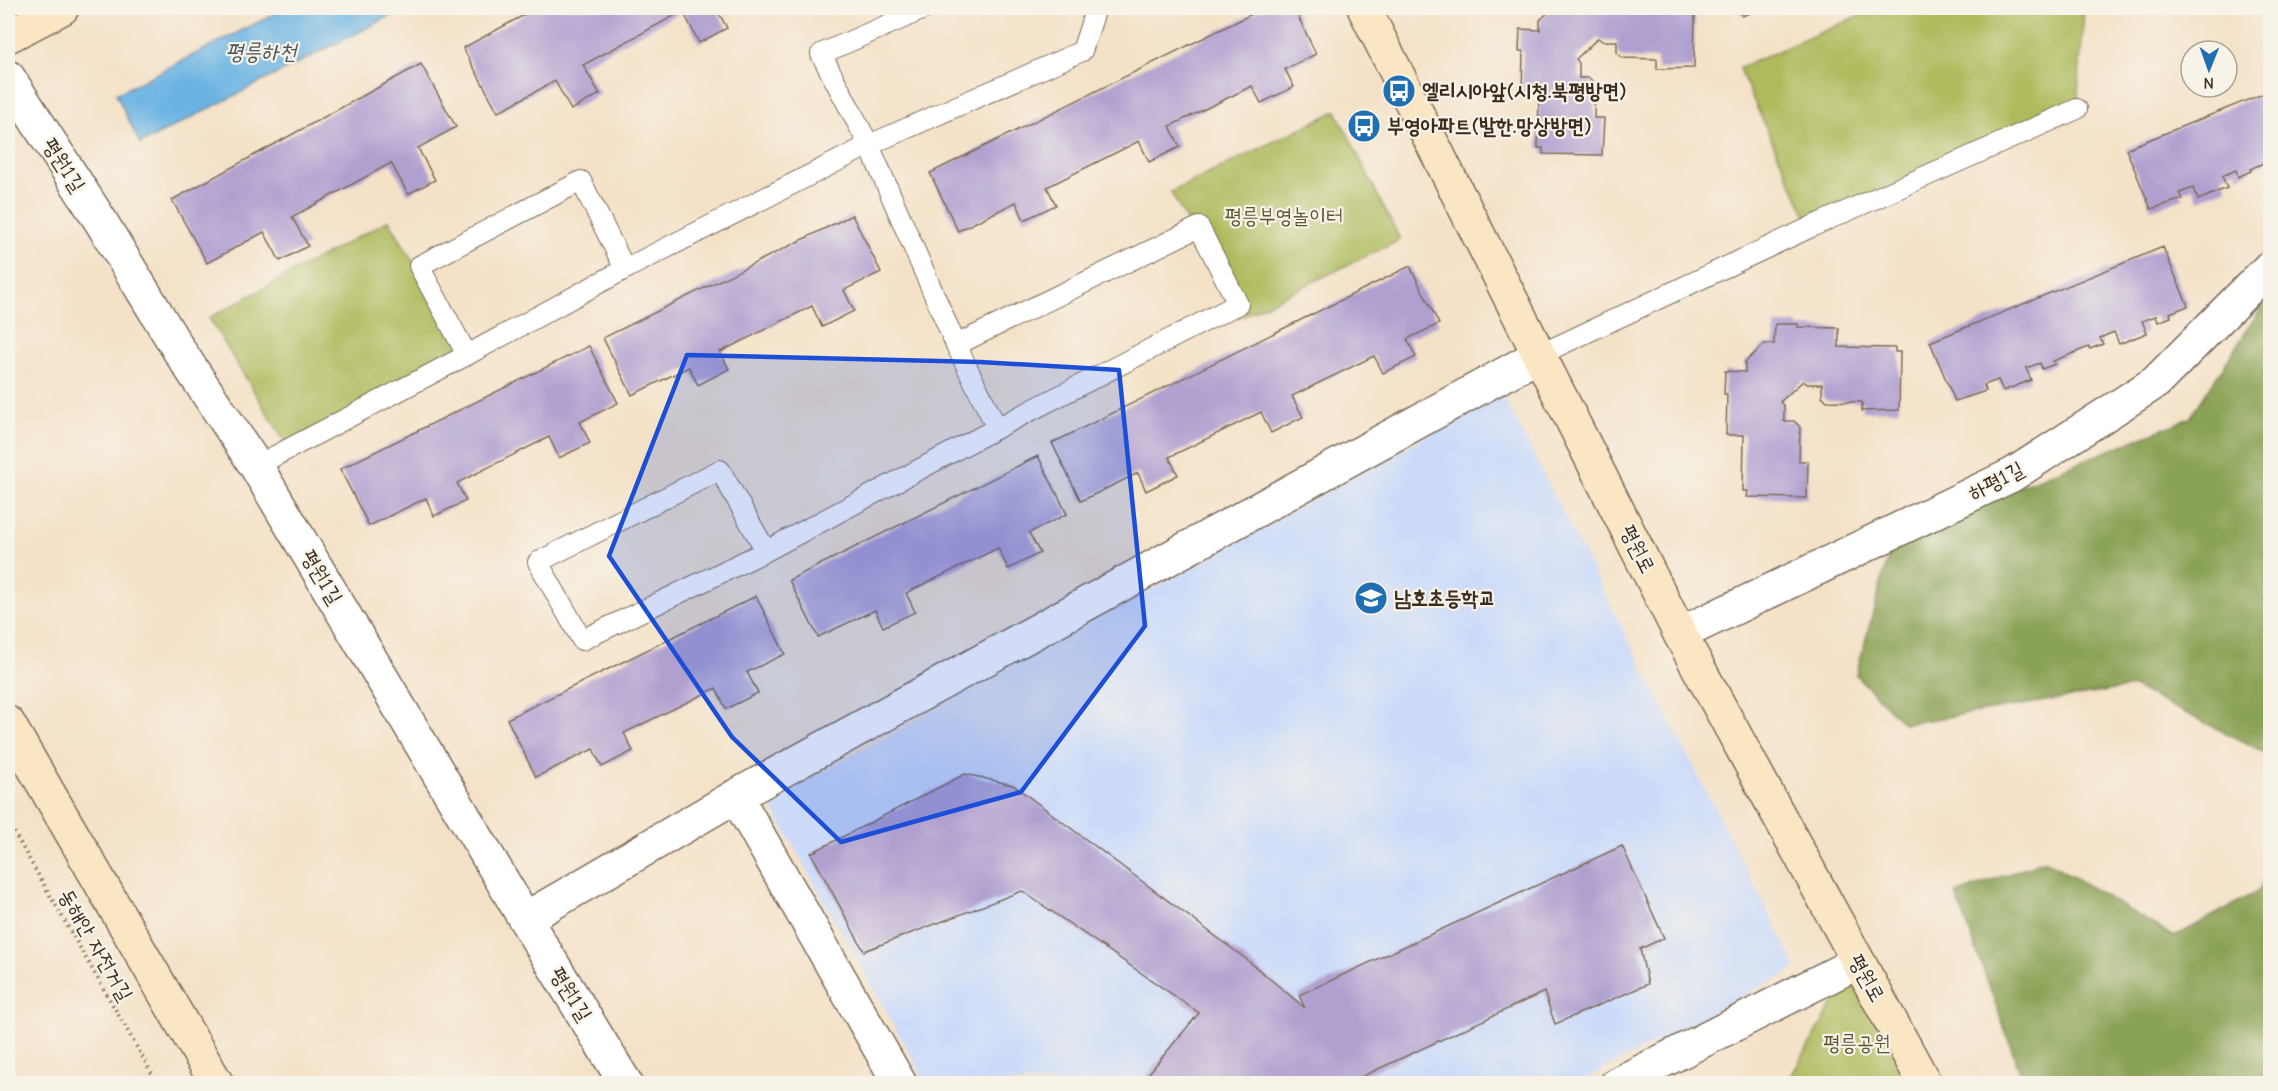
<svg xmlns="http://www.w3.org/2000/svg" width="2278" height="1091" viewBox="0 0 2278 1091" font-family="'Comic Neue','Poor Story',sans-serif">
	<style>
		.built { fill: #ccdbf9 }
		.green { fill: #aeba5c; stroke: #74723d; stroke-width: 1.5 }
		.forest { fill: #8aa254; stroke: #626639; stroke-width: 1.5 }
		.water { fill: #6bb4e3; stroke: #536f80; stroke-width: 1.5 }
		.building { fill: #b0a0d0 }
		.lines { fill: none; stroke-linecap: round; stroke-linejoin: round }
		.lane-casing { stroke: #7c6a5a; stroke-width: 22 }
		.street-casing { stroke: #7c6a5a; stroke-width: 36 }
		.secondary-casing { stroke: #7c6a5a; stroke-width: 36 }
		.path { stroke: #7c6a5a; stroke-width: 4; stroke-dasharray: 1.5 4.5; stroke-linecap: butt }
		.lane { stroke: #fff; stroke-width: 20 }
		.street { stroke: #fff; stroke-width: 33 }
		.secondary { stroke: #fbe6c4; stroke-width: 33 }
		.marked { fill: #1d4ed8; fill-opacity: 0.2; stroke: #1d4ed8; stroke-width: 4.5; stroke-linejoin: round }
		.labels { text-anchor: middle; stroke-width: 4.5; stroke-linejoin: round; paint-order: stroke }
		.poi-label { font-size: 21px; font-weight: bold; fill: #3b2a1e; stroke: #f7f3e8; text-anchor: start }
		.street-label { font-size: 21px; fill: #3b2a1e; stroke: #f7f3e8 }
		.park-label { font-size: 21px; fill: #5e5531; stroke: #f7f3e8 }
		.water-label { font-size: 22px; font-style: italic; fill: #495359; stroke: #f7f3e8 }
	</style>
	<rect width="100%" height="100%" fill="#f7f3e8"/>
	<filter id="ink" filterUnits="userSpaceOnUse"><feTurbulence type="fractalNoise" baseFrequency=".0167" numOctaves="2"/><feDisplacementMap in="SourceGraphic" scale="12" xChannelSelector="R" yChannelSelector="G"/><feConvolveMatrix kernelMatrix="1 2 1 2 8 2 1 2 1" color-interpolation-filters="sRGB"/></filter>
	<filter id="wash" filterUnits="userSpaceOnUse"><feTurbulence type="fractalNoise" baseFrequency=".008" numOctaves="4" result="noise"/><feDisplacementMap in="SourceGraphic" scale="24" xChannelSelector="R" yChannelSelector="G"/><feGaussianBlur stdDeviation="1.35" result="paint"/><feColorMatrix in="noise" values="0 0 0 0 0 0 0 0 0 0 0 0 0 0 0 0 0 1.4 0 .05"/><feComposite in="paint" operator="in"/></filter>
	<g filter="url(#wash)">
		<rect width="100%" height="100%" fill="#f4e2c8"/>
		<path class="built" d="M1502,394L1797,968L1578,1083H926L769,802Z"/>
		<g class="green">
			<path d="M1877,8H2084L2077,109L1811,227L1739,68Z"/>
			<path d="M1336,111L1400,240L1238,318L1171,192Z"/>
			<path d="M389,220L467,355L287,445L209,318Z"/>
			<path d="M1858,962L1925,1083H1787Z"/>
		</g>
		<g class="forest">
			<path d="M2270,295V755L2133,687L1904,724L1856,675L1894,536L2190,418Z"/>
			<path d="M2270,852V1083H2024L1956,894L2045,860L2174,937L2260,890Z"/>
		</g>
		<path class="water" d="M286,8H406L140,144L116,94Z"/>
		<g id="blocks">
			<g class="building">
				<path d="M537,8H716L727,28L699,43L683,11L583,65L600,94L571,110L555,81L498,112L463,48Z"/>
				<path d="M1264,8H1294L1316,54L1285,69L1294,87L1261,103L1252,86L1170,126L1180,147L1149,162L1139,141L1047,187L1056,205L1024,220L1016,202L958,231L930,173Z"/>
				<path d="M1553,8H1690V10H1695L1694,68L1657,69V59L1623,58L1617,53V41H1602L1598,38L1576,59L1579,63V78H1589L1595,84L1594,118H1604L1602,155L1543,154V148H1538L1539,93L1522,92L1523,51H1519L1520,29L1540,30V20Z"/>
				<path d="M1739,8H1771L1761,11L1760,9L1742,16Z"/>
				<path d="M421,64L456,127L418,148L435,180L408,194L391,163L292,217L308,246L280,261L264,232L207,263L172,200Z"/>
				<path d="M2270,91V160L2250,169L2251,171L2238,177L2236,170L2222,176L2227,188L2198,200L2193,188L2180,193L2183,199L2151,209L2126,149Z"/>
				<path d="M852,215L881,272L844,290L854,311L822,327L812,306L720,352L729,369L698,385L689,367L632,395L603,338Z"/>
				<path d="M2163,247L2188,306L2170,313L2171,317L2158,322L2156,316L2142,321L2147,333L2119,344L2114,332L2100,338L2103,344L2090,349L2089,347L2053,361L2055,364L2042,369L2040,363L2026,368L2031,380L2003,391L1998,380L1984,385L1986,391L1955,401L1930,342Z"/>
				<path d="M1410,266L1439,324L1407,339L1416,357L1383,373L1374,356L1292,396L1303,417L1271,433L1261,412L1169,457L1178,475L1146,491L1138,473L1081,501L1052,443Z"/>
				<path d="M1775,324H1798V327L1839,328V347L1895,348V352H1900L1899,410L1862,411V402L1827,401L1822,396V384H1807L1803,381L1780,402L1784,406V421H1794L1800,427L1799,461H1808L1807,498L1747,497L1748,491H1743L1744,435H1726L1727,394H1724L1725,371L1745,372V362L1765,344H1774Z"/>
				<path d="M589,346L618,403L580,422L590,443L559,458L549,437L457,483L466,501L434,516L426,498L369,526L340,469Z"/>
				<path d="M1038,456L1067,514L1029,533L1040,553L1008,569L998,548L906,593L915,612L883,627L875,610L818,637L789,580Z"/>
				<path d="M756,596L785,654L747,672L758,693L726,709L716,688L624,733L633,751L602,767L593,749L536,777L507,719Z"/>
				<path d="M965,774L1013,785L1246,959L1305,1008L1299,995L1622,846L1664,938L1640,949L1648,984L1555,1024L1544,992L1346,1084H1140L1199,1013L1022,891L864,951L811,853Z"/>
			</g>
		</g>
	</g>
	<g filter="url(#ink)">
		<use href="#blocks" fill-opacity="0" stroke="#7c6a5a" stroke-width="1.5"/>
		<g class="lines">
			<defs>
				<g id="lane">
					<path d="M926,8L821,54L869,145L956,345L997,428"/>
					<path d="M1541,354L1811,227L2077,109"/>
					<path d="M467,355L419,266L581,181L625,269"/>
					<path d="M256,466L467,355L625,269L869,145L1082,51L1096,8"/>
					<path d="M766,551L720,470L538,562L582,640L766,551L997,428L1238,304L1199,227L956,345"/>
				</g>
				<g id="street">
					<path d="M8,77L100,220L180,352L256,466L525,919L626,1084"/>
					<path d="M1680,634L2012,475L2156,382L2270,267"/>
					<path d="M736,796L900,1084"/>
					<path d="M525,919L736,796L1541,354"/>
					<path d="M1617,1084L1858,962"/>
				</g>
				<g id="secondary">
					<path d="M1364,8L1680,634L1925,1084"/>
					<path d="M8,36L62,8"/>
					<path d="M8,723L217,1084"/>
				</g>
			</defs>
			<use href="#lane" class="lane-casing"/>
			<use href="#street" class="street-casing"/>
			<use href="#secondary" class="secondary-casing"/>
			<path class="path" d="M8,822L158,1084"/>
			<use href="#lane" class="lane"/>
			<use href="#street" class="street"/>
			<use href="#secondary" class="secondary"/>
		</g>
	</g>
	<path class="marked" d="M687,355L980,362L1119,370L1145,626L1021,792L841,842L732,737L609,556Z"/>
	<defs>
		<symbol id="bus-disc" viewBox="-11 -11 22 22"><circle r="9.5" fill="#1f6fb2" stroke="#f7f3e8"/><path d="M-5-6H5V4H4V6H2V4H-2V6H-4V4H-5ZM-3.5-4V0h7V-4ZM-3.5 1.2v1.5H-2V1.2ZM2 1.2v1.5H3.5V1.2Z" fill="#fff"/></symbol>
		<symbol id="school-disc" viewBox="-11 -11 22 22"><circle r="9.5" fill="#1f6fb2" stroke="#f7f3e8"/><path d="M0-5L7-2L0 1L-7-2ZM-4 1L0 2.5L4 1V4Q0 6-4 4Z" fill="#fff"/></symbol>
	</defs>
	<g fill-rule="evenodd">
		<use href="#bus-disc" x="1380" y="72" width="38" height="38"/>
		<use href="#bus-disc" x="1345" y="107" width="38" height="38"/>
		<use href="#school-disc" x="1352" y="579" width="38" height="38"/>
	</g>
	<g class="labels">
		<g class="poi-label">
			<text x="1422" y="98">엘리시아앞(시청.북평방면)</text>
			<text x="1387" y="133">부영아파트(발한.망상방면)</text>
			<text x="1394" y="605">남호초등학교</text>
		</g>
		<g class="street-label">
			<text transform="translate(64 165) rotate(57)" y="7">평원1길</text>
			<text transform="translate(1996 481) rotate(-28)" y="7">하평1길</text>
			<text transform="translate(1638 549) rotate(63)" y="7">평원로</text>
			<text transform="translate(322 577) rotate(59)" y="7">평원1길</text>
			<text transform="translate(96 945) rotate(60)" y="7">동해안 자전거길</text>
			<text transform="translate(1867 978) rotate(61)" y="7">평원로</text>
			<text transform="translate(571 994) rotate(58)" y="7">평원1길</text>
		</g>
		<g class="park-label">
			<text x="1284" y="223">평릉부영놀이터</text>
			<text x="1857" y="1050">평릉공원</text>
		</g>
		<g class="water-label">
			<text x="261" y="59">평릉하천</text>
		</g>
	</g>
	<rect width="2278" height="1091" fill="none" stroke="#f7f3e8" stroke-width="30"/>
	<g transform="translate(2209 69) rotate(181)"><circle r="28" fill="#f7f3e8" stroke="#aca397" stroke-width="1.5"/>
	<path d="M0-4.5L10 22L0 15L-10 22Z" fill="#1f6fb2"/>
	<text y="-9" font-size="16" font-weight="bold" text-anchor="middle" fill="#3b2a1e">N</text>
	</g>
</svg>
